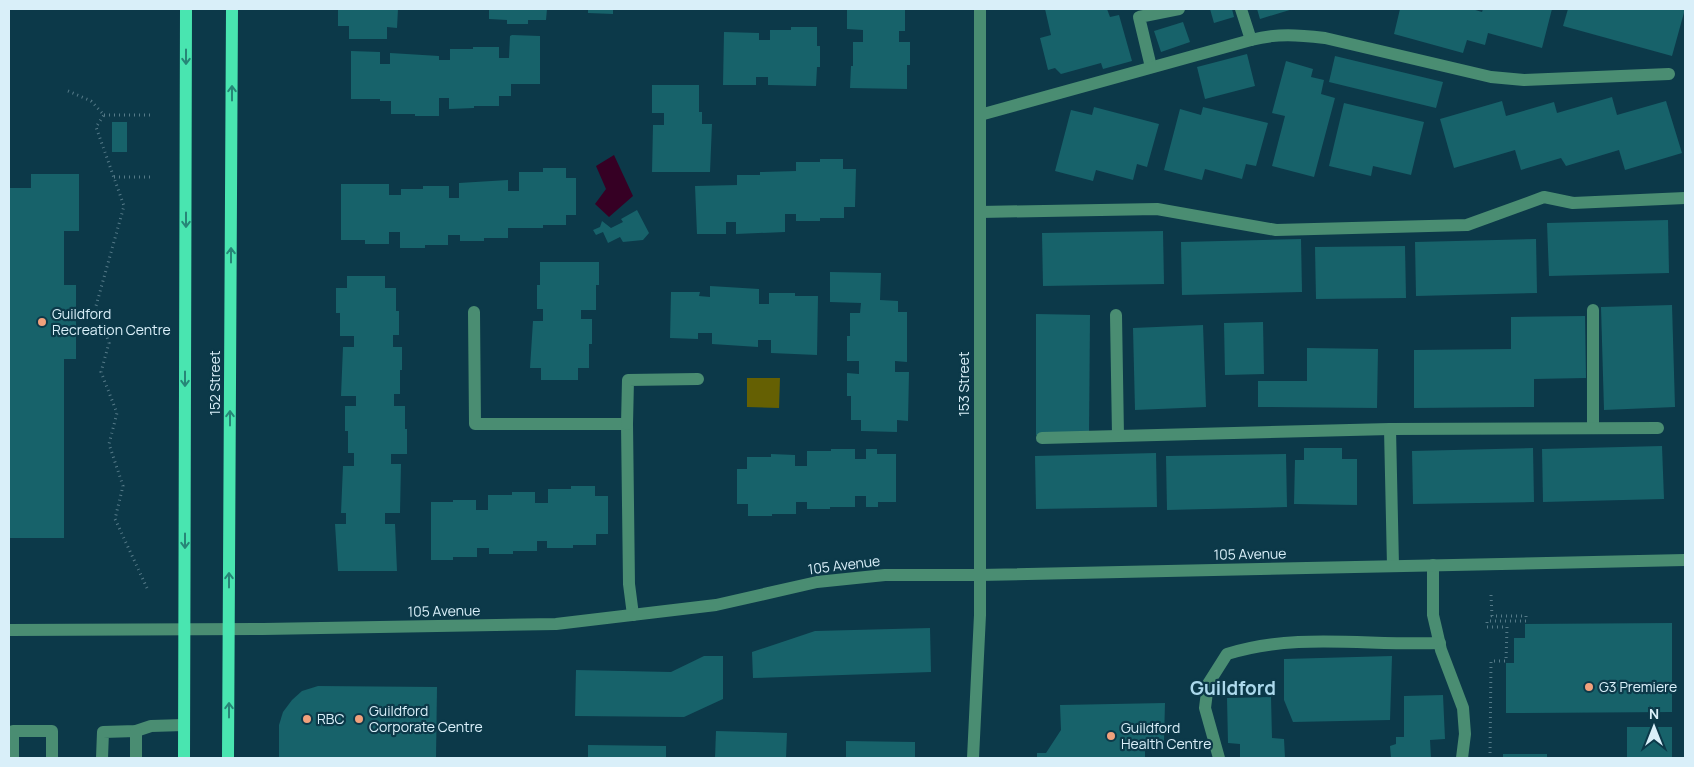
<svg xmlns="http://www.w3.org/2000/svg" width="1694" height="767" viewBox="0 0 1694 767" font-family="Manrope,sans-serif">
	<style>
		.green { fill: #656003 }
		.water { fill: #360024 }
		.building { fill: #17626a }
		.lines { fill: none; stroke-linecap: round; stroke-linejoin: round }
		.path { stroke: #557a88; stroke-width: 3; stroke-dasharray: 1 4; stroke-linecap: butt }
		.minor { stroke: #4a8d72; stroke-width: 12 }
		.major { stroke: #49e5b0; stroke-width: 12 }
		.oneway { stroke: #278677 }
		.poi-dot { fill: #f1a17c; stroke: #0c3949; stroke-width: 2 }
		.labels { text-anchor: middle; stroke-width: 4.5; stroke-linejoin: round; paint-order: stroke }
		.poi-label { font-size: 14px; fill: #d9eff9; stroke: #0c3949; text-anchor: start }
		.street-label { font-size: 14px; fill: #d9eff9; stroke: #0c3949 }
		.district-label { font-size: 19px; font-weight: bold; fill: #acd9ec; stroke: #0c3949 }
	</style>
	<rect width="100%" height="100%" fill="#0c3949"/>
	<path class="green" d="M747,378H780L779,408L747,407Z"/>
	<path class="water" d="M614,155L633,196L609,217L595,204L606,189L596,166Z"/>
	<g class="building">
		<path d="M338,9H398L397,28L387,27V39H349V26H338Z"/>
		<path d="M489,9H547L546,20H528V24H507V20L489,19Z"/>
		<path d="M588,9H613V14L588,13Z"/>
		<path d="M847,9H905V31H899V42H910V65H907V89L850,88L851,66H853V42H863V30L847,29Z"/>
		<path d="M1045,9H1107L1110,17L1119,15L1132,61L1103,69L1101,63L1061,74L1055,68L1048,70L1040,38L1051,35Z"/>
		<path d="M1210,9H1232L1234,17L1214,23Z"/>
		<path d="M1257,9H1293L1260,19Z"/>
		<path d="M1400,9H1472L1482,12L1483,9H1552L1542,48L1488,33L1485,45L1467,40L1463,53L1394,34Z"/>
		<path d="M1568,9H1685L1672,56L1563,26Z"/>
		<path d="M1183,22L1190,42L1161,52L1154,31Z"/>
		<path d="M791,27H817V46H820V67H817L816,86L768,85V77H756V85H723L724,32L759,33V40H770V30H791Z"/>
		<path d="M512,35L540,36V84H511V96H499V106H474V108L449,109V98H439V116H415V114H391V101H380V99H351V51L380,52V64H390V53L439,56V60H450V49H473V47H499V58H509L510,36Z"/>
		<path d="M1247,54L1255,86L1205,99L1197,67Z"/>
		<path d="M1335,56L1443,82L1436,108L1329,82Z"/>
		<path d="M1286,61L1313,69L1311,77L1324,80L1321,94L1335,98L1314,177L1272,166L1285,116L1272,113Z"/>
		<path d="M652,85H699V112H702V124H712L710,172H652L653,125H664V113H652Z"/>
		<path d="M1612,97L1617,115L1666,101L1682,153L1625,170L1619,150L1566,166L1561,158L1521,170L1515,150L1454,168L1440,119L1502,101L1506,116L1554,102L1557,113Z"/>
		<path d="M1344,103L1424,122L1411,175L1373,166L1371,176L1329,166Z"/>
		<path d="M1094,107L1159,124L1147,167L1137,164L1133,180L1096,170L1093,181L1055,171L1071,110L1092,115Z"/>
		<path d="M1203,107L1268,123L1256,166L1246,164L1242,179L1205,169L1202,180L1164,170L1180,109L1201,115Z"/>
		<rect x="112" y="122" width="15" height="30"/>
		<path d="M820,159H843V169H856L855,207H844V218H820V221H796V214H785V232L736,234V222H726V234H697L695,186L737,185V175H760V172L796,171V162H820Z"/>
		<path d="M543,168H566V178H576V215H566V225H543V228H508V238H484V241H460V235H448V245H425V248H400V232H389V244H365V240H341V184H389V195H401V189H423V186H449V198H459V183L508,180V191H519V172H543Z"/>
		<path d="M31,174H79V231H64V285H76V359H64V538H9V188H31Z"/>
		<path d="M637,210L649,233L643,240L623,242L620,237L608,243L603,232L596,235L593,230L600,227L602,221L611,228L623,222L621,219Z"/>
		<path d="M1668,220L1669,273L1549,276L1547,223Z"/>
		<path d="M1163,231L1164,284L1043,286L1042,233Z"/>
		<path d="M1301,239L1302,292L1182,295L1181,242Z"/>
		<path d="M1536,239L1537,293L1416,296L1415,242Z"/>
		<path d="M1405,246L1406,298L1316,299L1315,247Z"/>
		<path d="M540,262H599V285H596V310H581V319H592V344H589V368H578V380H541V368H530L533,321H543V309H537V285H540Z"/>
		<path d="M830,272L881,273L880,300L898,301V312H907V362L895,361V372H909L908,421L897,420V432L861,431V420H851V396H847V373L859,374V361H847V336H850V313H860L861,303L830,302Z"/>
		<path d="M347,276H385V288H396V311H399V335H393V347H402V370H400V394H394V406H405V429H407V454H391V464H401L400,513H385V524H395L397,571H338L335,524H346V513H341L343,466H354V453H348V431H345V406H356V396H341L343,347H354V336H340V313H336V288H347Z"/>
		<path d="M710,286L759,289V304H769V293H795V296H818L817,355L771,353V340H758V347L712,344V333H698V339L670,338L671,292H700L699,296L710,297Z"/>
		<path d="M1672,305L1675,407L1604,410L1601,307Z"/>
		<path d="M1036,314L1090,315L1089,435H1036Z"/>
		<path d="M1585,316L1586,378L1534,379V407L1414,408V350L1511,349V317Z"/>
		<path d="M1263,322L1264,374L1225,375L1224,323Z"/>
		<path d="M1203,325L1206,407L1135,410L1133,328Z"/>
		<path d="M1307,348L1378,349L1377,408L1258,407V381H1307Z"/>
		<path d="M1662,446L1664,499L1543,502L1542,449Z"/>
		<path d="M1304,448H1342V459H1357V505L1294,504L1295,460H1304Z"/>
		<path d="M1533,448L1534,502L1413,504L1412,451Z"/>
		<path d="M831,449H855V459H866V449H877V454H896V502H878V507H866V496H855V507H830V509H807V502H796V514H772V516H748V504H737V469H747V457H771V454L795,455V466H807V451H831Z"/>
		<path d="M1156,453L1157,507L1036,509L1035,456Z"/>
		<path d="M1286,454L1287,507L1167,510L1166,456Z"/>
		<path d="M571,486H595V496H608V534H596V545H573V548H547V541H537V551H513V554H489V548H477V557H453V560H431V502H453V500H476V510H488V495H512V492H535V503H548V489H571Z"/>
		<path d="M1672,623V712L1506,713V663H1514V638H1525V624Z"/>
		<path d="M930,628L931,672L753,678L752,652L815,631Z"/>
		<path d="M704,656H723V699L684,717L575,716L576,670L671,672Z"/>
		<path d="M1392,656L1390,720L1293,722L1284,700V659Z"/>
		<path d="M318,686L437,687L436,758H279V725L283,712L292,700L302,691Z"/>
		<path d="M1443,695L1445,739L1430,740L1431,758H1391L1390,746L1396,744V737H1404V696Z"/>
		<path d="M1271,697L1272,738L1284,739L1285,758H1240V744L1228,743L1227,698Z"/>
		<path d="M1165,703L1164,741H1145V758H1037V753H1046L1061,730L1060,705Z"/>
		<rect x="1627" y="727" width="45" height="31"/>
		<path d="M716,731L787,733L786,758H715Z"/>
		<path d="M846,741L915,742V758H846Z"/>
		<path d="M588,745L666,746V758H588Z"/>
		<rect x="1503" y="754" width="44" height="4"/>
	</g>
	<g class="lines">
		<g class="path">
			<path d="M68,91L91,101L104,115L96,127L124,206L96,306L109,343L101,372L117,413L109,444L123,486L115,519L147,588"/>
			<path d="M104,115H153"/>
			<path d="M114,177H152"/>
			<path d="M1490,758L1491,661H1506L1507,627H1487V621H1526V616H1492L1491,595"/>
		</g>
		<g class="minor">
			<path d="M1241,9L1251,40"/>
			<path d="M1151,67L1139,17L1179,9"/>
			<path d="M980,115L1251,40C1277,33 1299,35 1325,38L1491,77L1524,80L1669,74"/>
			<path d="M980,212L1157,209L1276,230L1467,225L1544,197L1573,203L1685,198"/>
			<path d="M1593,310V428"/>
			<path d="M474,312L475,424H627L629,584L633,615"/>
			<path d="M1116,315L1118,436"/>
			<path d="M627,424L628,380L698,379"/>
			<path d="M1042,438L1390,429"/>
			<path d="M1433,565V615L1437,632L1441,650L1463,708L1465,734L1462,758"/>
			<path d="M1393,566L1390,429L1658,428"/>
			<path d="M9,630L263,629L556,624L716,605L817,582L885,575H979L1685,560"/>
			<path d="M13,758V731H52V758"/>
			<path d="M102,758L103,732L136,731L151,726L184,725"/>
			<path d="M136,758V731"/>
			<path d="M973,758L980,615V9"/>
			<path d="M1219,758L1205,708L1208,684L1227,654C1297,632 1367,646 1440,643"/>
		</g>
		<g class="major">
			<path d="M184,758L186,9"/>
			<path d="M228,758L232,9"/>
		</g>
	</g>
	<defs><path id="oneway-shaft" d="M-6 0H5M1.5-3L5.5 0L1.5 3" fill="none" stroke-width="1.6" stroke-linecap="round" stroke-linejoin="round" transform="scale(1.25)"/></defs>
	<g class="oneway">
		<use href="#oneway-shaft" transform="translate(186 57) rotate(90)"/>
		<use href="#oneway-shaft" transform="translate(232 93) rotate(-90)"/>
		<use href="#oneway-shaft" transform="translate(186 220) rotate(90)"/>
		<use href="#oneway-shaft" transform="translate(231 255) rotate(-90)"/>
		<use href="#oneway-shaft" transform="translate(185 379) rotate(90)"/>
		<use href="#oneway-shaft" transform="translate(230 418) rotate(-90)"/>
		<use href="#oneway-shaft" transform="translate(185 541) rotate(90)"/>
		<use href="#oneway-shaft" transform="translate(229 580) rotate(-90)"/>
		<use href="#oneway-shaft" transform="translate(229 710) rotate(-90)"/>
	</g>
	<g class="poi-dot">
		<circle cx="42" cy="322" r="5"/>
		<circle cx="1589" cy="687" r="5"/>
		<circle cx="307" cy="719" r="5"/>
		<circle cx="359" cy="719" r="5"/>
		<circle cx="1111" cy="736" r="5"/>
	</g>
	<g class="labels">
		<g class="poi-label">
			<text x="52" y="319">Guildford<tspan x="52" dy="16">Recreation Centre</tspan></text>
			<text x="1599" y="692">G3 Premiere</text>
			<text x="369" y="716">Guildford<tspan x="369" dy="16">Corporate Centre</tspan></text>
			<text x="317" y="724">RBC</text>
			<text x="1121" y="733">Guildford<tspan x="1121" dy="16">Health Centre</tspan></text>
		</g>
		<g class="street-label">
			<text transform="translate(215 383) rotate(-90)" y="5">152 Street</text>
			<text transform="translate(964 384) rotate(-90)" y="5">153 Street</text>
			<text transform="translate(1250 554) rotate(-1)" y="5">105 Avenue</text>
			<text transform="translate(844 565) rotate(-7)" y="5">105 Avenue</text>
			<text transform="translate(444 611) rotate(-1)" y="5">105 Avenue</text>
		</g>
		<g class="district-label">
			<text x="1233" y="695">Guildford</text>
		</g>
	</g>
	<rect width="1694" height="767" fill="none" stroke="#d9eff9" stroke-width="20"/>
	<g transform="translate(1654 727)" stroke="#0c3949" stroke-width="4" paint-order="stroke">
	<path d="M0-4L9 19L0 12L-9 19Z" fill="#d9eff9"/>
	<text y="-8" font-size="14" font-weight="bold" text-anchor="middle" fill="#d9eff9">N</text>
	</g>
</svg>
